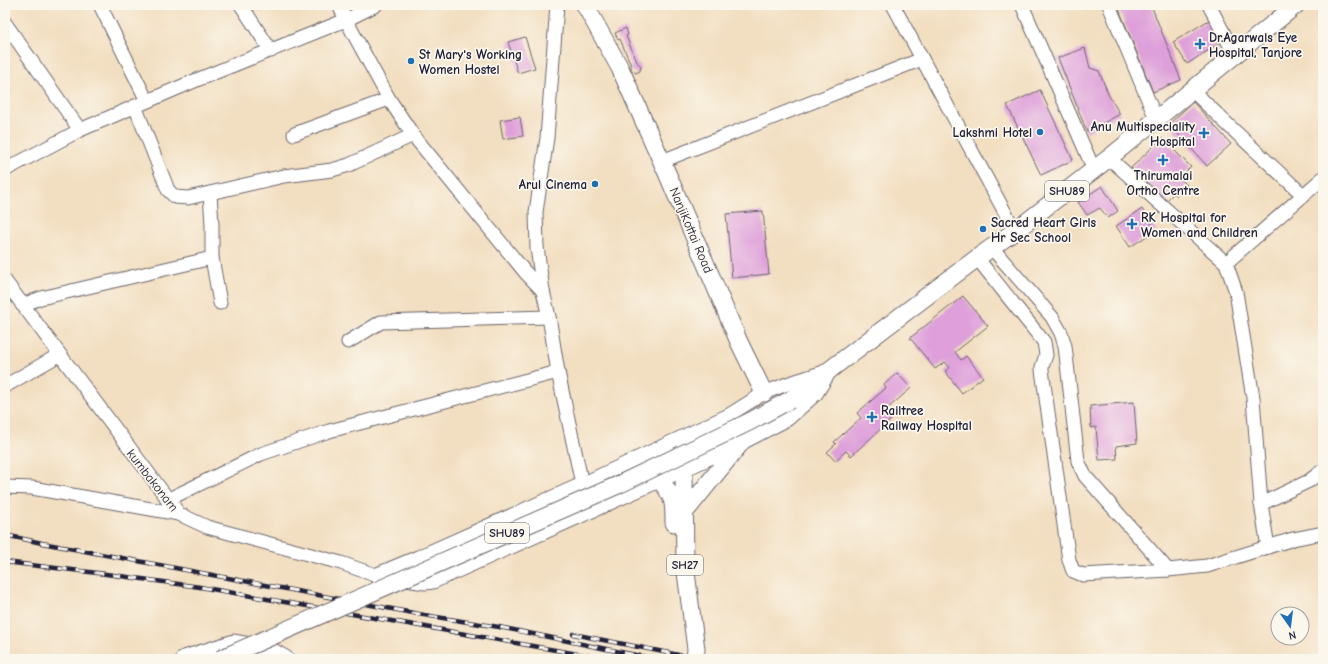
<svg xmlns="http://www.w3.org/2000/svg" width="1328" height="664" viewBox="0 0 1328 664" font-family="'Comic Neue',sans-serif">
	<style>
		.building { fill: #de9fda }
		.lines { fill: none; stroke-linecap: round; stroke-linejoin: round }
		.minor-casing { stroke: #6b646a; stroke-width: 15 }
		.major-casing { stroke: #6b646a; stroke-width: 19 }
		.minor { stroke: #fff; stroke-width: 13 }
		.major { stroke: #fff; stroke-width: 17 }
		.rail-casing { stroke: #22223b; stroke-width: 4.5 }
		.rail { stroke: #fbf7ec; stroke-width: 3; stroke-dasharray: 9; stroke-linecap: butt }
		.major-bridge-casing { stroke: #6b646a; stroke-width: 19; stroke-linecap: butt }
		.major-bridge { stroke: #fff; stroke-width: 17 }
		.poi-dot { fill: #1f6fb2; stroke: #fbf7ec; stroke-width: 1.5 }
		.labels { text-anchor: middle; stroke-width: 3.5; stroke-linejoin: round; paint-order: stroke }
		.shield { fill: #fbf7ec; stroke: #636270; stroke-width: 1 }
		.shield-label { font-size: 12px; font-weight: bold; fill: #22223b }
		.poi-label { font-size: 13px; font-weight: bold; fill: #22223b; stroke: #fbf7ec; text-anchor: start }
		.street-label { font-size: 13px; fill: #22223b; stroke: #fbf7ec }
	</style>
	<rect width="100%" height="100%" fill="#fbf7ec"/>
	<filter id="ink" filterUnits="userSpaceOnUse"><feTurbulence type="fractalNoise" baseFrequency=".025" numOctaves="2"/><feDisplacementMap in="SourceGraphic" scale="8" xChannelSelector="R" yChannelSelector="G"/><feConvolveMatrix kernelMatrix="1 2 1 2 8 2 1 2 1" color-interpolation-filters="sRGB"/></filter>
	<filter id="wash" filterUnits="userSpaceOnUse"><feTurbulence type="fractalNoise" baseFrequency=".012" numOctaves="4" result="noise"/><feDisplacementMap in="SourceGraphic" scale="16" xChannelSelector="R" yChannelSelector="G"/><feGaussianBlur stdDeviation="0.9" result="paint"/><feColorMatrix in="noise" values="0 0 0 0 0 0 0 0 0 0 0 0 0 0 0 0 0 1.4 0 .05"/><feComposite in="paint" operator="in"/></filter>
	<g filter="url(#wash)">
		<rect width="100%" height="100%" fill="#f2dec0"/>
		<g id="blocks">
			<g class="building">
				<path d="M1123,5H1151L1181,80L1153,92L1118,7Z"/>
				<path d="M1209,20L1223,41L1187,64L1173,42Z"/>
				<path d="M626,28L628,35L626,36L637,62L641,66L640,71L636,73L631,70V65L620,39L618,40L615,33Z"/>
				<path d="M525,37L535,68L518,73L508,42Z"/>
				<path d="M1085,48L1090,68L1099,71L1109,96L1120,114L1087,132L1058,58Z"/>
				<path d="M1040,90L1073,160L1041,175L1007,105Z"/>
				<path d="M1193,102L1231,144L1207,166L1169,124Z"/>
				<path d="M520,117L523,136L503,139L500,120Z"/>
				<path d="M1162,138L1191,167L1180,178L1187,185L1177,196L1174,193L1165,202L1131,168Z"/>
				<path d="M1102,186L1118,211L1108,218L1100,208L1087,215L1078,202Z"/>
				<path d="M1142,209L1156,230L1130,247L1116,226Z"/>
				<path d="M763,211L769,274L732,278L726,214Z"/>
				<path d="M963,296L988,326L955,352L961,360L966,356L983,377L962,393L945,371L950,368L945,362L935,369L910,338Z"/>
				<path d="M897,373L911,388L887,409L894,417L851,456L846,451L835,461L827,452L836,444L834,442L861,418L857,413L886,388L884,385Z"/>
				<path d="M1134,402L1137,443L1116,446L1117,459L1099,460L1096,427L1091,428L1090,406Z"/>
			</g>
		</g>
	</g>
	<g filter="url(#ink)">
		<use href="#blocks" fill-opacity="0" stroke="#6b646a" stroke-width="1"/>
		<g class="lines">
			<defs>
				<g id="minor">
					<path d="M100,5L147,101"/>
					<path d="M241,5L271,51"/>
					<path d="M339,5L346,20L389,99L413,135L525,272L543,291"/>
					<path d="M557,5L547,138L536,212L537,247L543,291L549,317L558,372L582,484L592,505"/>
					<path d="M893,5L1015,231"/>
					<path d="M1022,5L1094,170"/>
					<path d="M1109,5L1156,119"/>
					<path d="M1209,5L1235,55"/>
					<path d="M5,23L80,130"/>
					<path d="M1192,90L1226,123L1303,195"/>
					<path d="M135,106L168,190L175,197L188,198L284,176L332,170L349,165L413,135"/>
					<path d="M294,134L389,99"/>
					<path d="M1109,158L1226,263L1236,292L1253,398L1261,504L1268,547"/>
					<path d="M662,161L922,59"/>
					<path d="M5,170L80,130L199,79L346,20L376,5"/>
					<path d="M210,193L212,225V258L220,303"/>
					<path d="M992,248L1052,317L1061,333L1065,346L1078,461L1085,476L1168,570"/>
					<path d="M977,258L1044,342L1046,355L1042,367V370L1069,560L1073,571L1083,575L1168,570L1207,566L1293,539L1323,533"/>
					<path d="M1226,263L1323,178"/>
					<path d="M5,281L179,514L207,527L341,563L375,575L425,583L433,582L684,470L740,444L788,419L816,394L829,373"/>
					<path d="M22,305L41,298L212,258"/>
					<path d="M348,342L381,322L549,317"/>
					<path d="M5,386L59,355"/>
					<path d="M5,487L32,488L179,514"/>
					<path d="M167,500L261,454L329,431L558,372"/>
					<path d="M1261,504L1309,481L1323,470"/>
					<path d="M375,575L418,557L582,484L729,415L764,393L787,384L821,373"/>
				</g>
				<g id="major">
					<path d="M585,5L620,68L667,173L739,342L764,393"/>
					<path d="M790,400L977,258L1015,231L1109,158L1296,5"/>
					<path d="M684,470L685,565L696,649L695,659"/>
					<path d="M661,481C674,498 674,502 674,523"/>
					<path d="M685,512L740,444"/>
					<path d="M184,659L234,643L267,649L285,659"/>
				</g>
			</defs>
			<use href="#minor" class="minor-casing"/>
			<use href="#major" class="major-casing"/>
			<use href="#minor" class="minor"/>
			<use href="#major" class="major"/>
			<defs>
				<g id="rail">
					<path d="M5,535L42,543L223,577L424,615L499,627L655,659"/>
					<path d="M5,562L106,574L200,587L606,659"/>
					<path d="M573,634L699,659"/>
				</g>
			</defs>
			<use href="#rail" class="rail-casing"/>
			<use href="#rail" class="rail"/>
			<defs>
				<path id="major-bridge" d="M220,659L618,485L749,422L790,400"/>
			</defs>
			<use href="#major-bridge" class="major-bridge-casing"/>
			<use href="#major-bridge" class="major-bridge"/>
		</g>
	</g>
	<g class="poi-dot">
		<path d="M1198 38h4v4h4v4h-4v4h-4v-4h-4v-4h4z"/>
		<circle cx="411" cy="61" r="4"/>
		<circle cx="1040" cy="132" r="4"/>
		<path d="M1202 127h4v4h4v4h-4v4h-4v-4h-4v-4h4z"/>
		<path d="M1161 154h4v4h4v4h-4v4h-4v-4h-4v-4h4z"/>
		<circle cx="595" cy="184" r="4"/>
		<path d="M1130 218h4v4h4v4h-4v4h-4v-4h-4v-4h4z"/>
		<circle cx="983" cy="229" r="4"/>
		<path d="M870 411h4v4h4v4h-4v4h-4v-4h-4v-4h4z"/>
	</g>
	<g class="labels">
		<g class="shield">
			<rect x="1045" y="181" width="44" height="20" rx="3"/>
			<rect x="485" y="523" width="44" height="20" rx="3"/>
			<rect x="667" y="555" width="36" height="20" rx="3"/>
		</g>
		<g class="shield-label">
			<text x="1067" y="195">SHU89</text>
			<text x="507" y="537">SHU89</text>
			<text x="685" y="569">SH27</text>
		</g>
		<g class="poi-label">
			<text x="1209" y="42">Dr.Agarwals Eye<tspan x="1209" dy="15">Hospital, Tanjore</tspan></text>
			<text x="419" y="59">St Mary's Working<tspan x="419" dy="15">Women Hostel</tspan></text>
			<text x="1195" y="131" text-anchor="end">Anu Multispeciality<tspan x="1195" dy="15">Hospital</tspan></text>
			<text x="1032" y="137" text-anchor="end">Lakshmi Hotel</text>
			<text x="1163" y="180" text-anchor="middle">Thirumalai<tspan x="1163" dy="15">Ortho Centre</tspan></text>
			<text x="587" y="189" text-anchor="end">Arul Cinema</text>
			<text x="1141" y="222">RK Hospital for<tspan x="1141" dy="15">Women and Children</tspan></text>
			<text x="991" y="227">Sacred Heart Girls<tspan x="991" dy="15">Hr Sec School</tspan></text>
			<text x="881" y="415">Railtree<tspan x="881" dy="15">Railway Hospital</tspan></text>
		</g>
		<g class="street-label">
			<text transform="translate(692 230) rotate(67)" y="5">NanjiKottai Road</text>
			<text transform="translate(153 480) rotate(52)" y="5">kumbakonam</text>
		</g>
	</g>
	<rect width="1328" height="664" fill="none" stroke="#fbf7ec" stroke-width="20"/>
	<g transform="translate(1290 626) rotate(166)"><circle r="19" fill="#fbf7ec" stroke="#a4a2a5"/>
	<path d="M0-3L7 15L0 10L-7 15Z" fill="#1f6fb2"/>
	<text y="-6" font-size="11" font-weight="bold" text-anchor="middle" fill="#22223b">N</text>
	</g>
</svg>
